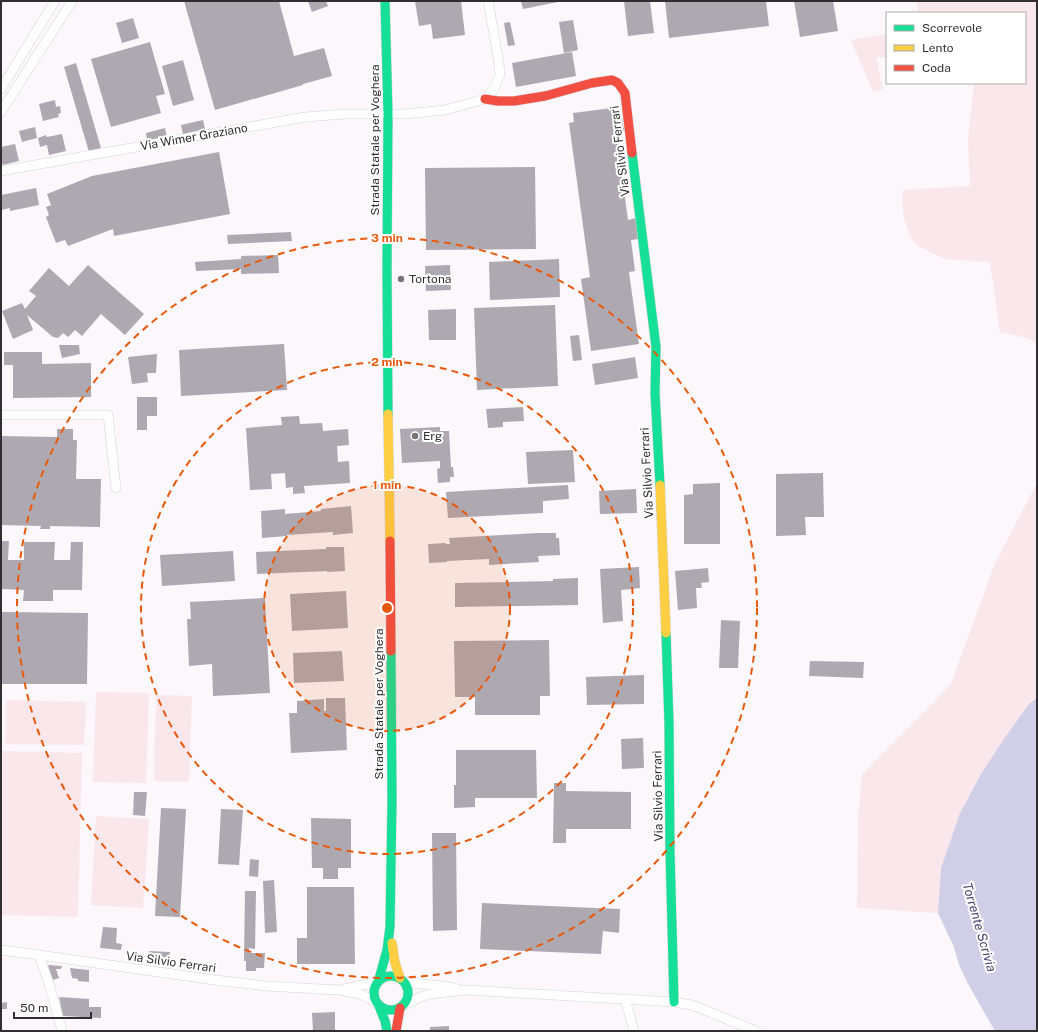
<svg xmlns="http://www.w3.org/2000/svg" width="1038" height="1032" viewBox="0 0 1038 1032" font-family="'Public Sans',sans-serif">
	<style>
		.green { fill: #f9e7ec }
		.water { fill: #d1cee7 }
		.building { fill: #aea9b1 }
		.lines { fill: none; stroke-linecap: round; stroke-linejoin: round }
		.street-casing { stroke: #d6d3d6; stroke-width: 10 }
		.fast-casing { stroke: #d6d3d6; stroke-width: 10 }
		.slow-casing { stroke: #d6d3d6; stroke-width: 10 }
		.jam-casing { stroke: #d6d3d6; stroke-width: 10 }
		.street { stroke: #fefefe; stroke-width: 9 }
		.fast { stroke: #16e098; stroke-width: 9 }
		.slow { stroke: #ffcf43; stroke-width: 9 }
		.jam { stroke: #f24e42; stroke-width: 9 }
		.ring { fill: none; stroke: #e8590c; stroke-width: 2; stroke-dasharray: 7 5 }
		.poi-dot { fill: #787478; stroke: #fff; stroke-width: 1.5 }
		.labels { text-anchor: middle; stroke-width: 4; stroke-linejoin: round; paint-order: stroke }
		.street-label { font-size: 12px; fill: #312e31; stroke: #fff }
		.poi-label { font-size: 12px; fill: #312e31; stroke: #fff; text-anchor: start }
		.water-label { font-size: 13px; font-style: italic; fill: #4a4373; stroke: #fff }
		.centre { fill: #e8590c; stroke: #fff; stroke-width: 2 }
		.ring-label { font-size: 12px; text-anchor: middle; font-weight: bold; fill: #e8590c; stroke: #fff; stroke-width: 4; stroke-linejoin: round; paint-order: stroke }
	</style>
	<rect width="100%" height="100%" fill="#fbf7fb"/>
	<g class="green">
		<path d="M916,1H1037V343L1027,338L1000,332L990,262L944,259L920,247L913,241L909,234L904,217L902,201L903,190L970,186L968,141L974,83H1025V13H918Z"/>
		<path d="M887,34V58L876,57L883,89L873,92L851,40Z"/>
		<path d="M1037,483V698L1029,704L1003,740L981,774L960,813L941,868L938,913L857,908L858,819L862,775L951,684L995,563Z"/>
		<path d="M96,692L149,693L146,783L93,782Z"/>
		<path d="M156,695L192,696L189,782L154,781Z"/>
		<path d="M6,700L86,702L84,745L5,744Z"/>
		<path d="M1,751L82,753L78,917L1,915Z"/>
		<path d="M96,816L149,819L143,908L91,905Z"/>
	</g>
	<path class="water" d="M1037,698V1031H995L968,984L959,965L954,947L938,913L941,868L960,813L981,774L1003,740L1029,704Z"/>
	<g class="building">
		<path d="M184,1H279L294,56L324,48L332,76L303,84V85L215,110Z"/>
		<path d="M308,1H326L328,6L312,12Z"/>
		<path d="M415,1H461L465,35L433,39L431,24L419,26Z"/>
		<path d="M521,1H558V2L523,9Z"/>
		<path d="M624,1H650L654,33L628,36Z"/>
		<path d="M665,1H766L769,26L669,38Z"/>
		<path d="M794,1H833L838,31L800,37Z"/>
		<path d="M133,18L139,38L122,43L116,23Z"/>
		<path d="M573,20L578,50L564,53L559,22Z"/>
		<path d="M510,22L515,45L508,46L504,23Z"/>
		<path d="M150,42L165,94L156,96L161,113L111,127L91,59Z"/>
		<path d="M572,52L576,76L516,87L512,63Z"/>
		<path d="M183,60L194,100L173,106L162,66Z"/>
		<path d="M76,63L101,148L89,152L64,67Z"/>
		<path d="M55,100L56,107L60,106L61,113L58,114L59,117L43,121L39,104Z"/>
		<path d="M612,108V113L621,111L624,131L616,132L628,220L636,218L639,239L631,240L635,271L629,272L639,344L591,351L581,279L590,277L569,123L574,122L573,113Z"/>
		<path d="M203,120L205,129L183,134L181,125Z"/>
		<path d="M35,127L37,138L22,142L19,131Z"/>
		<path d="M165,128L167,137L147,141L146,133Z"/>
		<path d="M62,134L66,151L49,155L47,145L40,147L38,138L46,135L47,137Z"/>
		<path d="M15,144L19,161L3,165L1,161V147Z"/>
		<path d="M219,152L230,214L114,236L113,229L68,246L65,240L56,243L46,217L49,215L46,207L51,205L47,194L92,176Z"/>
		<path d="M535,167L536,249L426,250L425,168Z"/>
		<path d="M36,188L39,205L10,211V208L1,210V195Z"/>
		<path d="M291,232L292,241L228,244L227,235Z"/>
		<path d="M278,255L279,273L241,274V269L196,271L195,262L241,259V256Z"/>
		<path d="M559,259L560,297L490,300L489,262Z"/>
		<path d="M88,265L144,314L125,335L101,314L82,336L75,330L68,337L63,333L58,338L53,337L27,315L33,330L13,339L2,311L22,303L25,309L36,296L29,291L49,268L69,286Z"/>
		<path d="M450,265L451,290L426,291L425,266Z"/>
		<path d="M555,305L558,386L477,390L474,308Z"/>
		<path d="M456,309V340H429L428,310Z"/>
		<path d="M579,335L582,360L573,361L570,336Z"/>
		<path d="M284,344L287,390L181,396L179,350Z"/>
		<path d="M59,345H79L80,354L62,358Z"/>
		<path d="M4,352H42V364L91,363V397L13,398V365H4Z"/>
		<path d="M157,354L156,373H147L148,382L132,384L128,357Z"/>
		<path d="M635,357L638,378L595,385L592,364Z"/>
		<path d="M137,397H157V416H147V430H137Z"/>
		<path d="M523,407L524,421L503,422V427L488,428L486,409Z"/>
		<path d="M299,416L300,424L322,423L323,431L348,429L349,445L337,446L338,462L349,461L350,483L304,486L305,493L293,494V487L286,488L285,473L271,474L272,489L250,490L246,428L282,425L281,417Z"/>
		<path d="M440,427V431H449L451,467H453L454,477H450V482L438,483L437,469L440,468V461L402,463L400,429Z"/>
		<path d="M57,429H73V440H77L76,479H101L100,527L50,526V529H40L41,526L1,525V436L57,437Z"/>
		<path d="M573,450L575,482L528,484L526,452Z"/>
		<path d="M823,473L824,517H805L806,535L776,536V474Z"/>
		<path d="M720,483V544H684V495L693,494V484Z"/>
		<path d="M568,485L569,499L543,501V513L448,518L446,492Z"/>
		<path d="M636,489L637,513L600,514L599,491Z"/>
		<path d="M351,506L353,533L333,535V532L287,535V536L262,538L261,511L285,509V514L321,511V509Z"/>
		<path d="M537,533H556V538H559L560,555L538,556L539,562L489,565V559L447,561V562L429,563L428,544L446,543V544H450L449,538Z"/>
		<path d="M1,541H9L8,560H24V542H55L54,560H70L71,542H83L82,590H53V601H23L24,590L1,589Z"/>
		<path d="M326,547H344L345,571L327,572V571L257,574L256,552L326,549Z"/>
		<path d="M233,551L235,581L162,586L160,555Z"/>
		<path d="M639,567L640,588L621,590L623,621L603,623L600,569Z"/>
		<path d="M708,568L709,582L701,583L702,588H696L697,608L678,610L675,571Z"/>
		<path d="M578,578V605L455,607V583L553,581V579Z"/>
		<path d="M346,591L348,628L292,631L290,594Z"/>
		<path d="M265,598L270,693L213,696L212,664L189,666L187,619H191L190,602Z"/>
		<path d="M1,612L88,613L87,684H1Z"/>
		<path d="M721,620L740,621L738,668H719Z"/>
		<path d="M549,640L550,696H540V715H475V697H455L454,641Z"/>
		<path d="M342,651L344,681L294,683L293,653Z"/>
		<path d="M810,661L864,662L863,678L809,676Z"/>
		<path d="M644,675V704L587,705L586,677Z"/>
		<path d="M326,698H345L347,750L291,753L289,713H297V701L324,699V711H326Z"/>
		<path d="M643,738L644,768L622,769L621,739Z"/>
		<path d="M456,750H536L537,798H475V807L454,808V785H456Z"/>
		<path d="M554,783H566V791L631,792V829H566V843H553Z"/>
		<path d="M134,792H147L145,816L133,815Z"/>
		<path d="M161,808L186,809L180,917L155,916Z"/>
		<path d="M221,809L243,810L239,865L218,864Z"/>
		<path d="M311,818L351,819V868H338V879H323V868H312Z"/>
		<path d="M432,833H456L457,930L433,931Z"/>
		<path d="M250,859L259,860L258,877L249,876Z"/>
		<path d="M274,880L277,932L265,933L263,881Z"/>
		<path d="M307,887H354L355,964H297V938H307Z"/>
		<path d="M245,891H256L255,949L249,948V953H265L264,968H256V971H246V961H244Z"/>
		<path d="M482,903L620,909L619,933L603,931L601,954L480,949Z"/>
		<path d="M103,927L117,928L116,943L122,944L121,950L100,948Z"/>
		<path d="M149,951L170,952L169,962L148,960Z"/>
		<path d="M48,965L62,966L61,969H56L59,978L53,980Z"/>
		<path d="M70,968L89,970V982L78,981V979L72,978Z"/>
		<path d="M59,997L89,999V1007H101V1018L63,1016Z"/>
		<path d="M7,1002V1009H2L1,1003Z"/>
		<path d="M335,1012V1031H313L312,1013Z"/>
		<path d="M449,1026V1031H430V1027Z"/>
	</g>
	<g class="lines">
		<defs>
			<g id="street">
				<path d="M1,89L55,1"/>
				<path d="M1,112L72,1"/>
				<path d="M1,171L305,117L345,114H405L445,110L485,99L493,90L500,75L499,63L488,1"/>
				<path d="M1,415H108L116,488"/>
				<path d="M1,950L39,955L215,980L266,986L339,990L355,993L362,995L369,998L377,1004"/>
				<path d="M39,955L50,987L62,1031"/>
				<path d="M404,982C422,985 440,984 458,989"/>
				<path d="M344,989L367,984L378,981"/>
				<path d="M625,999L634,1031"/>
				<path d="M402,1006L420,997L430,994L465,990L674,1002L692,1005L756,1031"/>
			</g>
			<g id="fast">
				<path d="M385,1L388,114L387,269L388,414"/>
				<path d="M632,153L656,347L655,393L660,485"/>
				<path d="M666,633L669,723L670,852L674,1002"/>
				<circle cx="391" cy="993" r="17"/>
				<path d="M379,979L387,950L390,927L392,801L391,651"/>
				<path d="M379,1006L385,1021L387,1031"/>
			</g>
			<g id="slow">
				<path d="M388,414L390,541"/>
				<path d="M660,485L666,633"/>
				<path d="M392,943L395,963L400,978"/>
			</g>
			<g id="jam">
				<path d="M485,99L498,101H514L545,96L592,83L612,80L618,83L625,93L632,153"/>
				<path d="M390,541L391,651"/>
				<path d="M396,1031L400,1008"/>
			</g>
		</defs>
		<use href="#street" class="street-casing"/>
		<use href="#fast" class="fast-casing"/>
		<use href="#slow" class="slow-casing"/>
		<use href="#jam" class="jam-casing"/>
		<use href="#street" class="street"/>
		<use href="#fast" class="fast"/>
		<use href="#slow" class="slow"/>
		<use href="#jam" class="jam"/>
	</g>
	<circle cx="387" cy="608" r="123" fill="#e8590c" fill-opacity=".12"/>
	<g class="ring">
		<circle cx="387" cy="608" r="123"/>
		<circle cx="387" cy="608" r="246"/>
		<circle cx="387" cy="608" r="370"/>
	</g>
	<g class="poi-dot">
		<circle cx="401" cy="279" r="4"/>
		<circle cx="415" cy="436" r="4"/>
	</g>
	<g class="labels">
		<g class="street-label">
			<text transform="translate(194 137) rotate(-10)" y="4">Via Wimer Graziano</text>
			<text transform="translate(375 140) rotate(-90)" y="4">Strada Statale per Voghera</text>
			<text transform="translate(620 151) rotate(-97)" y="4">Via Silvio Ferrari</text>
			<text transform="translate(647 473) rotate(-93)" y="4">Via Silvio Ferrari</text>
			<text transform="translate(379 704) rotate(-90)" y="4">Strada Statale per Voghera</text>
			<text transform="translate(658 796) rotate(-91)" y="4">Via Silvio Ferrari</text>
			<text transform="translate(171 962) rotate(8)" y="4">Via Silvio Ferrari</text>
		</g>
		<g class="poi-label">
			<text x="409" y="283">Tortona</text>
			<text x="423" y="440">Erg</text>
		</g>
		<g class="water-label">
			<text transform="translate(980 927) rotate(74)" y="5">Torrente Scrivia</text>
		</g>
	</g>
	<circle cx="387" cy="608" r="6" class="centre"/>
	<g class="ring-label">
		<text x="387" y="242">3 min</text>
		<text x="387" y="366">2 min</text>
		<text x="387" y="489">1 min</text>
	</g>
	<rect width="1038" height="1032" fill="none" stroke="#312e31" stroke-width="4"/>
	<rect x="886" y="12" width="140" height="72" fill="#ffffff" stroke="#adabad"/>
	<rect x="894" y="25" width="20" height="6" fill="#16e098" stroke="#adabad"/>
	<text x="922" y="32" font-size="12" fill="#312e31">Scorrevole</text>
	<rect x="894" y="45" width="20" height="6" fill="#ffcf43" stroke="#adabad"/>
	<text x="922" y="52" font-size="12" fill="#312e31">Lento</text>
	<rect x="894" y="65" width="20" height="6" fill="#f24e42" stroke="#adabad"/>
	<text x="922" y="72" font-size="12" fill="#312e31">Coda</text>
	<path d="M14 1012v6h77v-6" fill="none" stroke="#312e31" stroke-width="2"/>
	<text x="20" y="1012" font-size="12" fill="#312e31" stroke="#ffffff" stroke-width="3" paint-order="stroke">50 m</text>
</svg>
